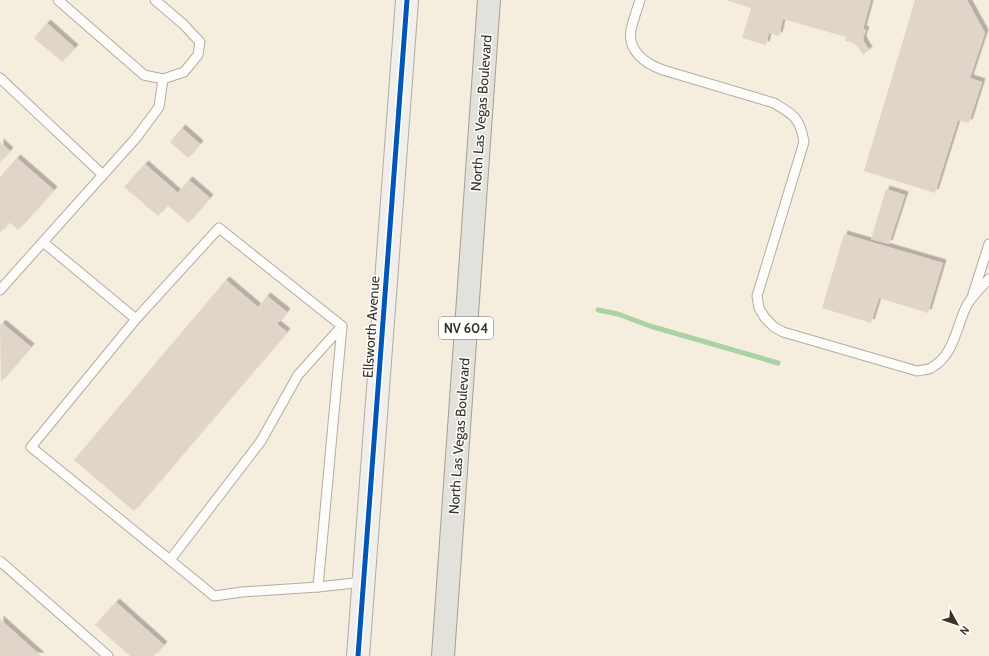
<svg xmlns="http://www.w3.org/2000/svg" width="989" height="656" viewBox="0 0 989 656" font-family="Cabin,sans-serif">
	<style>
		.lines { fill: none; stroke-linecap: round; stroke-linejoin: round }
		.stream { stroke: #acd2a4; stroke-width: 5 }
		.building { fill: #e0d5c8; filter: url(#shadow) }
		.lane-casing { stroke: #b2ada1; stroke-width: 11 }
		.secondary-casing { stroke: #b2ada1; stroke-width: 24 }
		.primary-casing { stroke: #a3a090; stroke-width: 24 }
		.lane { stroke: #fefcfa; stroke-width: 9 }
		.secondary { stroke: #f0efeb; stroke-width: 22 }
		.primary { stroke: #e2e1db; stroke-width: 22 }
		.cycleway-casing { stroke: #fff; stroke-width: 8 }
		.cycleway { stroke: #0057b8; stroke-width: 5 }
		.labels { text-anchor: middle; stroke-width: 3; stroke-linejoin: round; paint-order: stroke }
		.shield { fill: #fff; stroke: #747068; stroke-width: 1 }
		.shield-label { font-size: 13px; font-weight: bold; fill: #393327 }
		.street-label { font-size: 14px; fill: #393327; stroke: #fff }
	</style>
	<defs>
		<filter id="shadow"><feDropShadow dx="3.5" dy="-3.5" stdDeviation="0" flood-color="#0004"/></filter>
	</defs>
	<rect width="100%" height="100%" fill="#f5eedf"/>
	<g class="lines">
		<path class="stream" d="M598,310L618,314L650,326L778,363"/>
	</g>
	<g class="building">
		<path d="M726,0H871L863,29L866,30L863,38L864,42L869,50L863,55L857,46L853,43L845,41L846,37L783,19L779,36L769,33L766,45L742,38L751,8Z"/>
		<path d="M915,0H967L985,33L970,78L982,82L969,123L958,120L935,193L864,171Z"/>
		<path d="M47,23L75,48L62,62L34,38Z"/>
		<path d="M182,128L200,144L188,158L170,142Z"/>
		<path d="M0,142L10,151L0,162Z"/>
		<path d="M17,158L54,190L18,230L9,222L0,233V177Z"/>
		<path d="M145,164L178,193L189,180L210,198L188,223L167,205L158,216L124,187Z"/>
		<path d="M886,189L905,195L889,244L871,239Z"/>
		<path d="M844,234L943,263L928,313L879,298L871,323L822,308Z"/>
		<path d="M226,280L258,307L267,296L287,312L277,324L287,332L134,511L74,460Z"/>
		<path d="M2,323L31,347L1,382L0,326Z"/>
		<path d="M116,602L164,645L154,656H130L95,625Z"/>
		<path d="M0,619L41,656H0Z"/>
	</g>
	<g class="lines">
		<defs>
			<g id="lane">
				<path d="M58,0L144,75L163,79L184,72L198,55L200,42L183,24L155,0"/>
				<path d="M640,0C637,10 633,20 631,30C627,51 646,64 663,70L774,103C794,115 800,118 804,142L757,296L759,308L765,318L774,327L783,332L917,371C921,370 927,370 931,368C955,355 956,326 967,305C973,295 981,287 989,279"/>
				<path d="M0,78L103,175"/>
				<path d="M43,242L136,319L31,447L170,560L261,441L298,375L342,326L219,228L136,319"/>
				<path d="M0,290L136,138L159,107L163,79"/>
				<path d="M973,294L989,244"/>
				<path d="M170,560L214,596L242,592L318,587L364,582"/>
				<path d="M0,563L1,562L108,656"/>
				<path d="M318,587L342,326"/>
			</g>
			<path id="secondary" d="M358,656L407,0"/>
			<path id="primary" d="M443,656L489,0"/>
		</defs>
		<use href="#lane" class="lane-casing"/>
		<use href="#secondary" class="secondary-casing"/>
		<use href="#primary" class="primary-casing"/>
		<use href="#lane" class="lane"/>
		<use href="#secondary" class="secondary"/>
		<use href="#primary" class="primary"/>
		<defs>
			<path id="cycleway" d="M358,656L407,0"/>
		</defs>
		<use href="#cycleway" class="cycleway-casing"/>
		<use href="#cycleway" class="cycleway"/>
	</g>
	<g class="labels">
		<rect class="shield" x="439" y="317" width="54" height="22" rx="3"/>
		<g class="shield-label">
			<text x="466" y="333">NV 604</text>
		</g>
		<g class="street-label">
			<text transform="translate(481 113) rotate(-86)" y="5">North Las Vegas Boulevard</text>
			<text transform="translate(371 327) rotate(-86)" y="5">Ellsworth Avenue</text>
			<text transform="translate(459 436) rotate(-86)" y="5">North Las Vegas Boulevard</text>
		</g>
	</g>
	<g transform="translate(957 624) rotate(130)" stroke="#ffffff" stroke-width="3" paint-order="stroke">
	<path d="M0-3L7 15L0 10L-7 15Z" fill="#393327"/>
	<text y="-6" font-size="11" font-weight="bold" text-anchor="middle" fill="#393327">N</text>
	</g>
</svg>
